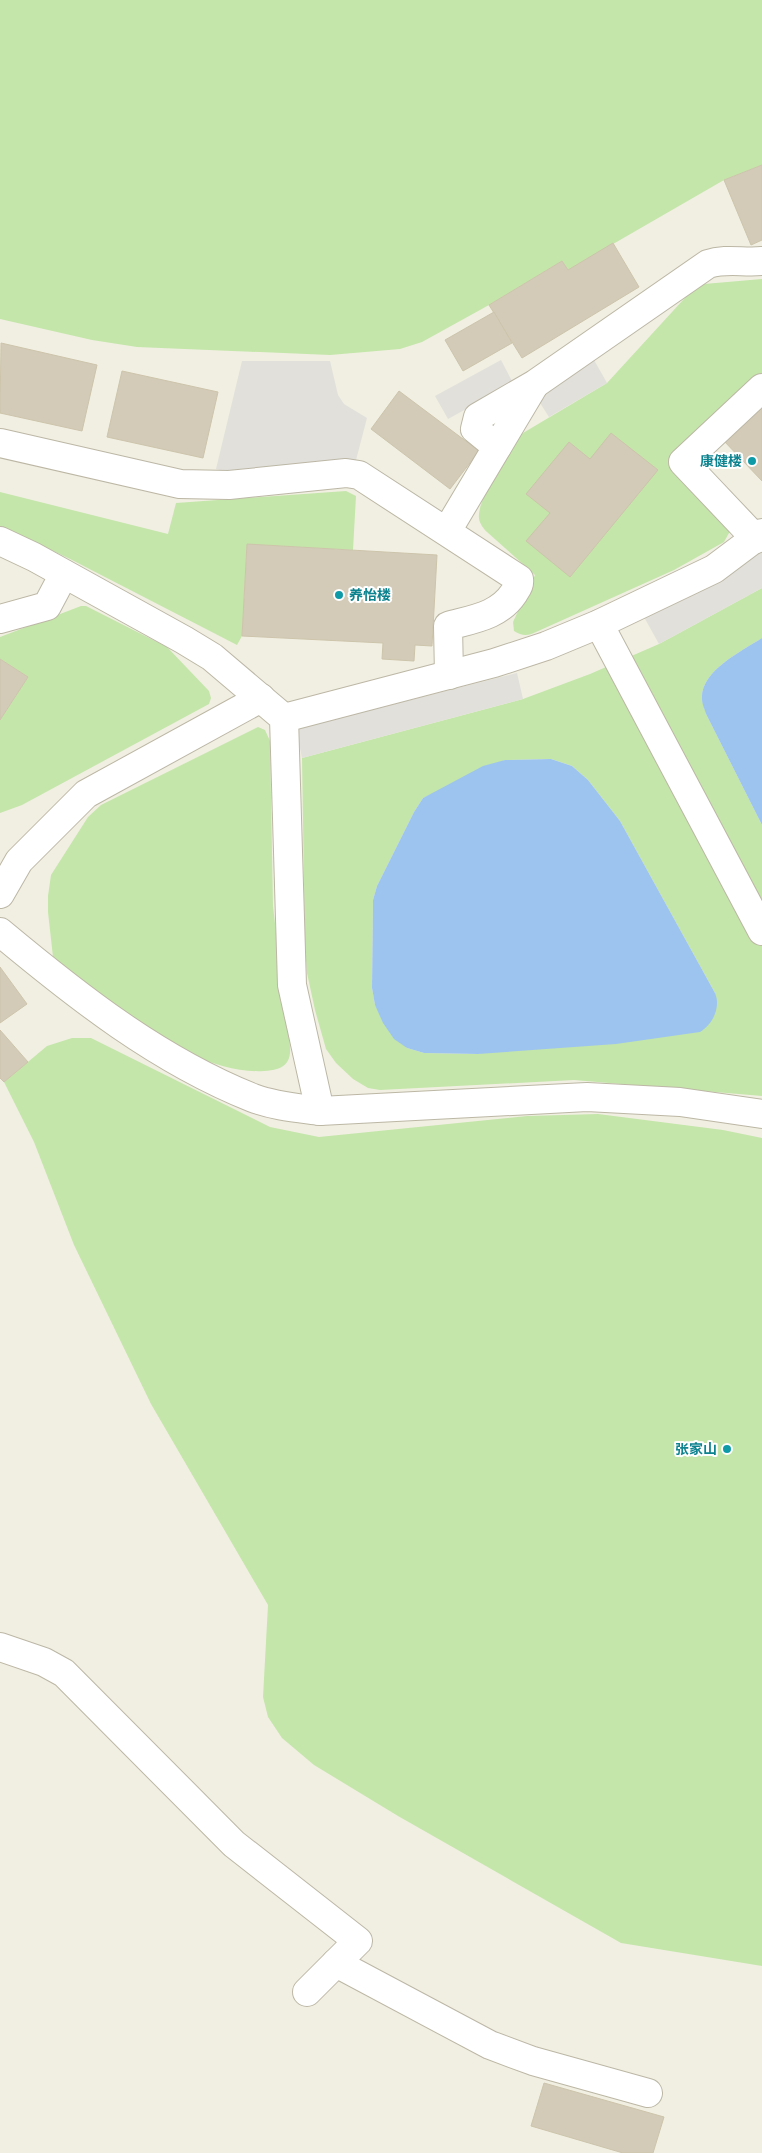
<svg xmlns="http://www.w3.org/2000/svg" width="762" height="2153" viewBox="0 0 762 2153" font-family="'Asap Condensed','Noto Sans SC',sans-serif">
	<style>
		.green { fill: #c4e6aa; fill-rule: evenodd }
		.parking { fill: #e1e0db }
		.water { fill: #9dc4ef }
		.building { fill: #d3cbb8; stroke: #cdc4ab }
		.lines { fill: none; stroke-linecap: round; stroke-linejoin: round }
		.minor-casing { stroke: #bcb7a5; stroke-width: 30 }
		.minor { stroke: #fff; stroke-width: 28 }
		.culture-dot { fill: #0f9aa8; stroke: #fff; stroke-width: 2 }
		.labels { text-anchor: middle; stroke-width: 4; stroke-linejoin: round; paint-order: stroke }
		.culture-label { font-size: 14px; font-weight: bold; fill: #0d838f; stroke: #fff; text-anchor: end }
	</style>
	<rect width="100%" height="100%" fill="#f1efe2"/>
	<g class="green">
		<path d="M0,0H762V165L724,180L568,270L562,261L489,305L422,342L400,349L330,355L137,347L92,340L0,319Z"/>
		<path d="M762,279V376L672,461L729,525V533L724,542L674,570L536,632C528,636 522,636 514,631L513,622L535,575L487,532C482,527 478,521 479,514C480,498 507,448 518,436L607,383L694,288L704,284Z"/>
		<path d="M346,491L356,496L353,550L247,545L242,636L237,645L70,559L0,526V492L168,534L176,503Z"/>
		<path d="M762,588V638C742,651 700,671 702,699C703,704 705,710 706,714L762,825V1096L574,1080L380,1090L368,1088L353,1079L336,1063L326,1049L315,1010L307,973L305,947L302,758L523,699L590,674L659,644ZM551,759L572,766L588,780L620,821L715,993L478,1054L424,1053L407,1048L375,1005L372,988L373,900L377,886L414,812L423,798L505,760Z"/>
		<path d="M81,606H86L167,647L209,691L211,698L209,704L22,805L0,813V720L28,677L0,659V637Z"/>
		<path d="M258,727L265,730L270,741L273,906L287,1028C292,1052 295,1070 264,1071C194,1075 114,1007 60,967L53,957L48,912V896L51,875L88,817L101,805Z"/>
		<path d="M72,1038H91L270,1127L319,1137L527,1116L598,1114L723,1130L762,1138V1966L621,1943L398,1816L314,1765L282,1738L268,1717L263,1697L268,1605L151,1404L74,1245L34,1142L4,1082L47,1046Z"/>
	</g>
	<g class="parking">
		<path d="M501,360L513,383L448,419L435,396Z"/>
		<path d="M594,360L607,383L549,417L535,395Z"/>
		<path d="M242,361H330L338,395L344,404L367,418L355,464L240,475L216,469Z"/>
		<path d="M762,551V588L659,644L644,617Z"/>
		<path d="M517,673L523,699L302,758L296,729Z"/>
	</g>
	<g class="water">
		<path d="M762,638V825L706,714C705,710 702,704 702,699C700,671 742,651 762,638Z"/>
		<path d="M551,759L572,766L588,780L620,821L715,993C721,1007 713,1024 700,1032L616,1044L478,1054L424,1053L407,1048L394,1039L383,1023L375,1005L372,988L373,900L377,886L414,812L423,798L483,766L505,760Z"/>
	</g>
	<g class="building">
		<path d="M762,165V240L751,245L724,180Z"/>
		<path d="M613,243L639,287L522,358L489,305L562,261L568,270Z"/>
		<path d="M494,312L512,343L463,371L445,340Z"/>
		<path d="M1,343L97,365L82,431L0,413Z"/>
		<path d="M122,371L218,392L203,458L107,437Z"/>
		<path d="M399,391L479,451L450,489L371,429Z"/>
		<path d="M762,405V481L724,441Z"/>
		<path d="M611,433L658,470L570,577L526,541L550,513L526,494L569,442L590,459Z"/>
		<path d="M247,544L437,555L432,646L415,645L414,661L382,659L383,643L242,636Z"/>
		<path d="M0,659L28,677L0,720Z"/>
		<path d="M0,967L27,1004L0,1023Z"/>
		<path d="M0,1030L28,1062L4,1082L0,1078Z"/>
		<path d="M544,2083L664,2117L653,2153H623L531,2126Z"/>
	</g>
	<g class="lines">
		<defs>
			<g id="minor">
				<path d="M0,443L180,484L229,485L346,473L359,475L519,579C520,585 517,588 514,593C499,616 473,619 448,626L449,675"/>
				<path d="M497,447L475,429L478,417L535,384L708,264C726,258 744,263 762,261"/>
				<path d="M447,531L533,387"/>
				<path d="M756,539L683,462L762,388"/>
				<path d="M0,541L34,557L184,640L212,657L284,718L292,985L320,1111"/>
				<path d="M0,619L47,606L64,574"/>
				<path d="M599,624L762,931"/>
				<path d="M284,718L494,663L546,646L599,624L714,569L762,533"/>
				<path d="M0,894L19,861L86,794L261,698"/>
				<path d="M0,932C78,997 158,1060 253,1098C274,1106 298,1108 320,1111L587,1097L680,1102L762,1114"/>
				<path d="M0,1647L44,1662L64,1673L234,1844L358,1941L307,1992"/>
				<path d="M336,1963L490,2045L533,2061L648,2093"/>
			</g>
		</defs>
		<use href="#minor" class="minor-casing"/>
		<use href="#minor" class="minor"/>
	</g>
	<g class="culture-dot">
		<circle cx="752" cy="461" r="5"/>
		<circle cx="339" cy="595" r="5"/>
		<circle cx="727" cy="1449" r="5"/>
	</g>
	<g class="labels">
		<g class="culture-label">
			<text x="742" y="466">康健楼</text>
			<text x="349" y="600" text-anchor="start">养怡楼</text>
			<text x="717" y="1454">张家山</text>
		</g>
	</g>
</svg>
